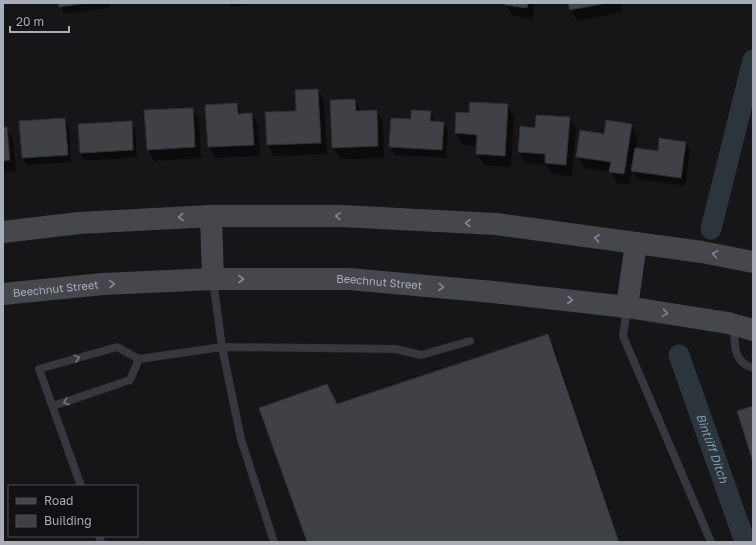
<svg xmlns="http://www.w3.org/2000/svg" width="756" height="545" viewBox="0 0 756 545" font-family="'Golos Text',sans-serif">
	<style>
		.shadow { fill: #0007 }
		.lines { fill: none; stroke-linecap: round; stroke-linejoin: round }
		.canal { stroke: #2c353c; stroke-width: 21 }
		.building { fill: #404145; stroke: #303034 }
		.service { stroke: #37383d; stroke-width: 8 }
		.secondary { stroke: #45474d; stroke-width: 22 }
		.oneway { stroke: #858993 }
		.oneway2 { stroke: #757881 }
		.labels { text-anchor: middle; stroke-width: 3; stroke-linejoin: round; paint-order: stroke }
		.street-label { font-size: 11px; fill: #a8adb8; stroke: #111113 }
		.water-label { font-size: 12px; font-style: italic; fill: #7f9bb3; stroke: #111113 }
	</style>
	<rect width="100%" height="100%" fill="#161618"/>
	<g class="shadow">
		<path d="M59,3H109L110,8L64,14Z"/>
		<path d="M191,3H204L192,4Z"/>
		<path d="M229,3H265L231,7Z"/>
		<path d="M506,3H535L533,19L513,16L506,5Z"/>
		<path d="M538,3H557V5Z"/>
		<path d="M569,3H621L623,12L577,21L571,10Z"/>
		<path d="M318,90L324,101L327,154L274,156L268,145L266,113L297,112Z"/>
		<path d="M355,100L361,112L376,111L383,122L384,158L340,159L333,148Z"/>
		<path d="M237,104L242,114H252L258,125L260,156L215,158L209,147Z"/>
		<path d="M507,105L514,116L511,167L484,165L477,154V146L462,145L456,133L457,113L470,114Z"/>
		<path d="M192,109L199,120L201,158L154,161L148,150L145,111Z"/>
		<path d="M430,112L434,120V122L444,123L448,131L446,158L395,155L390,147L412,120Z"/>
		<path d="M569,118L576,129L572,176L552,174L547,165L526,163L519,152L536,129Z"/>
		<path d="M64,119L69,127L71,162L27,165L23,158Z"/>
		<path d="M131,122L135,130L137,157L85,161L81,153Z"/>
		<path d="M631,125L638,137L636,149L659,153L686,143L690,150L685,186L637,179L632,171L630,185L617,183L611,172L584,168L577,157L605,135Z"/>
		<path d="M3,128H6L13,139L16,171L3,173Z"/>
		<path d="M547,335L554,347L620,542H308L327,385L338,405Z"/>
	</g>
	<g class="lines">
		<g class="canal">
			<path d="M711,229L753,60"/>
			<path id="s1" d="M679,355L745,542"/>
		</g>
	</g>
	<g class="building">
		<path d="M58,3H87L59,7Z"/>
		<path d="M505,3H528L527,8L505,5Z"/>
		<path d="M568,3H607L570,10Z"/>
		<path d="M318,89L321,143L267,145L265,112L296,111L295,90Z"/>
		<path d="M355,99L356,111L377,110L378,146L332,148L330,100Z"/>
		<path d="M470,102L508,104L505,156L476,154L477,135L455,133L456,112L469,113Z"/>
		<path d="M237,103L238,114L252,113L254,145L208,147L205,105Z"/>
		<path d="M193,108L195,147L147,150L144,110Z"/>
		<path d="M411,110L431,111L430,121L444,122L442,150L389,147L391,118L411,119Z"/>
		<path d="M536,115L570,117L566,165L545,163V154L518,152L520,126L535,128Z"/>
		<path d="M65,118L68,155L22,158L19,121Z"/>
		<path d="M606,120L632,124L624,174L609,172L611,162L576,157L580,130L604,134Z"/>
		<path d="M132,121L133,150L80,153L78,124Z"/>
		<path d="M3,127H7L10,160L3,161Z"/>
		<path d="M659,138L686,142L681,178L631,171L635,148L658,151Z"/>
		<path d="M548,334L619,542H307L259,408L327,384L337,404Z"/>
		<path d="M753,406V462L737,411Z"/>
	</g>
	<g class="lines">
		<g class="service">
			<path d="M213,280L222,347L241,439L274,542"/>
			<path d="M627,308L623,336L711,542"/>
			<path d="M734,326C735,344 732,362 753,368"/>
			<path d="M139,359L222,347L395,349L421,355L470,341"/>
			<path d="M53,406L130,380L139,359L117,347L39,369L81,486"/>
			<path d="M99,536L101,542"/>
		</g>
		<g class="secondary">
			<path d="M211,216L213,279"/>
			<path d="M3,232L79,223L211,216H341L496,224L702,252L753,262"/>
			<path id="s2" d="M3,294L103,284L213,279H349L493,292L627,307L728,323L753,330"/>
			<path d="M627,307L636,243"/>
		</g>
	</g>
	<defs><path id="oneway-chevron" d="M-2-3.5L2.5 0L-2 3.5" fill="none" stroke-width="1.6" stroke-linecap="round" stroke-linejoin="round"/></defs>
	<g class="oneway">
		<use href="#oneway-chevron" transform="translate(338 216) rotate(-179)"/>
		<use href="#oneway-chevron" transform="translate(181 217) rotate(177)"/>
		<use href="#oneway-chevron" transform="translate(468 223) rotate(-177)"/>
		<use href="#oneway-chevron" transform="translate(597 238) rotate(-172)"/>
		<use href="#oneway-chevron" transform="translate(715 254) rotate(-168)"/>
		<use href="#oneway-chevron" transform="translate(241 279)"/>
		<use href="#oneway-chevron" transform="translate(112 284) rotate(-3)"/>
		<use href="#oneway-chevron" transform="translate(441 287) rotate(5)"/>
		<use href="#oneway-chevron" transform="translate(570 300) rotate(6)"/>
		<use href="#oneway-chevron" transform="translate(665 313) rotate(9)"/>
	</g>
	<g class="oneway2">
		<use href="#oneway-chevron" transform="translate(77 358) rotate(-16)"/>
		<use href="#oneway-chevron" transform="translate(66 402) rotate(161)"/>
	</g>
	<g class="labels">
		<g class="street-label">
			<text dy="4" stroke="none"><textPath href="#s2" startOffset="377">Beechnut Street</textPath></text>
			<text dy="4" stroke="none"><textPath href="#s2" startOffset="53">Beechnut Street</textPath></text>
		</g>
		<g class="water-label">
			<text dy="4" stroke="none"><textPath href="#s1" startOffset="99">Bintliff Ditch</textPath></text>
		</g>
	</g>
	<rect width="756" height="545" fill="none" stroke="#a8adb8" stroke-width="8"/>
	<rect x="8" y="485" width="130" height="52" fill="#111113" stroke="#4d4f55"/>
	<rect x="16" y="498" width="20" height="6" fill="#45474d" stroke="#4d4f55"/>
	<text x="44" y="505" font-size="12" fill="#a8adb8">Road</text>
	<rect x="16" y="515" width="20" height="12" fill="#404145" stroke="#4d4f55"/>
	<text x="44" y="525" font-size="12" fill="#a8adb8">Building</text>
	<path d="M10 26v6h59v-6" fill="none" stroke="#a8adb8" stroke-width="2"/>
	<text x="16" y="26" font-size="12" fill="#a8adb8" stroke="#111113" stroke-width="3" paint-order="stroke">20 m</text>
</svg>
